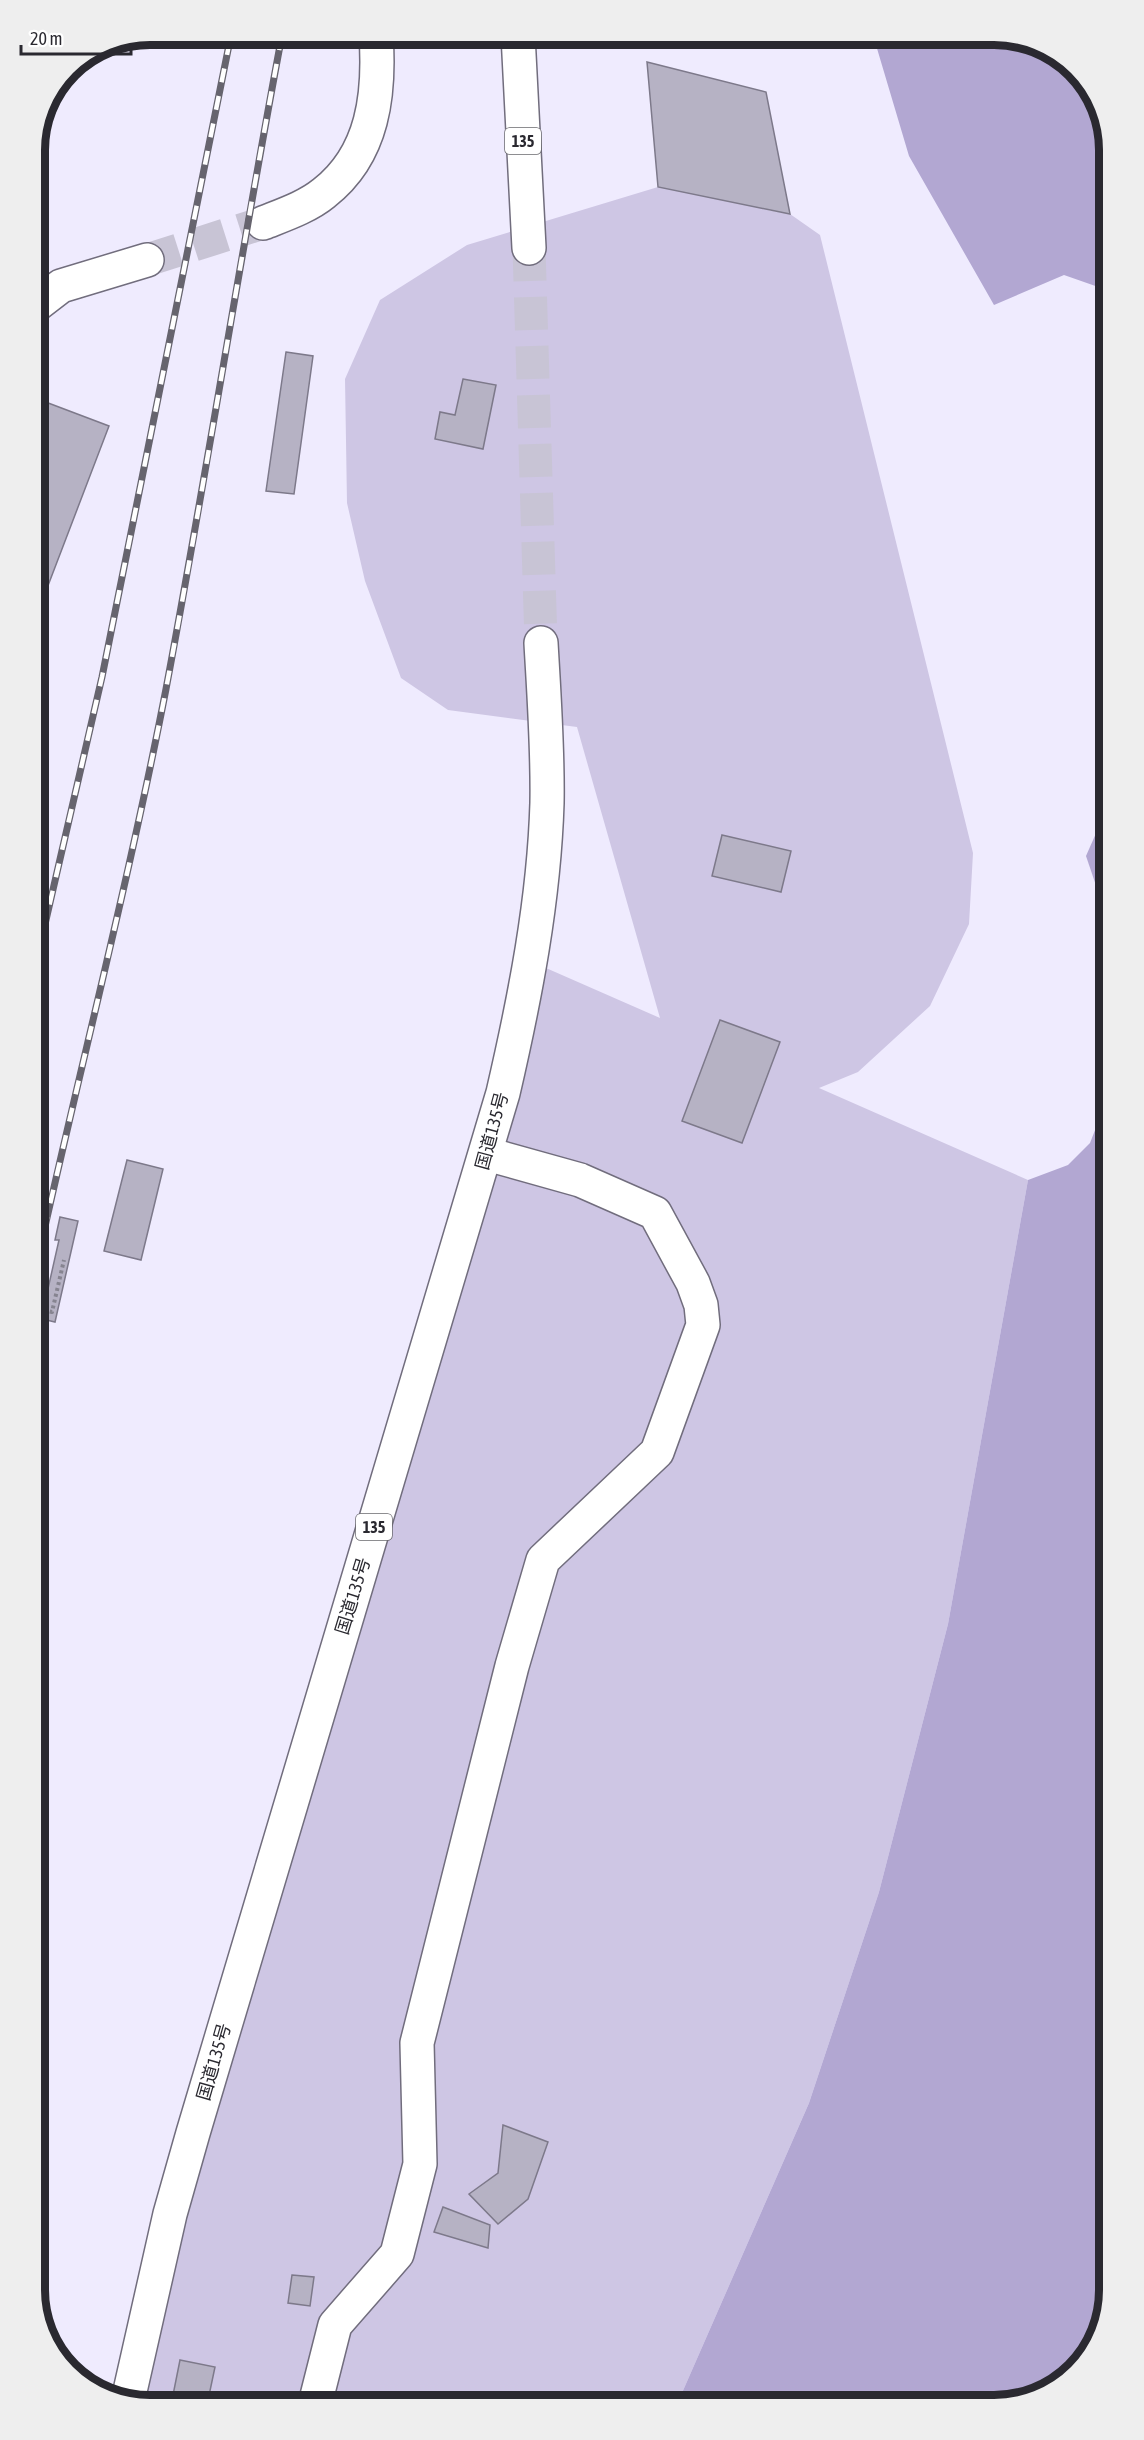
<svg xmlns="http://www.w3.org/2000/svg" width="1144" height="2440" viewBox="0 0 1144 2440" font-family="'Asap Condensed','Noto Sans JP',sans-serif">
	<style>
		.green { fill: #cec6e4 }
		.water { fill: #b2a7d2 }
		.building { fill: #b6b2c4; stroke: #7d798a; stroke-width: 1.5 }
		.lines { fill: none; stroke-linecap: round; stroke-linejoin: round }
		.secondary-tunnel { stroke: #c8c4d5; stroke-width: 33; stroke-dasharray: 33 16; stroke-linecap: butt }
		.highway-tunnel { stroke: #c8c4d5; stroke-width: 33; stroke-dasharray: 33 16; stroke-linecap: butt }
		.street-casing { stroke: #716d7d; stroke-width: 36 }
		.secondary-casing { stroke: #716d7d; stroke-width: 36 }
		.highway-casing { stroke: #716d7d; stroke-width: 36 }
		.path { stroke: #868490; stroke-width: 4; stroke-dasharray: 3 3; stroke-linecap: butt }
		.street { stroke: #fff; stroke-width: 33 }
		.secondary { stroke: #fff; stroke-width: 33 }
		.highway { stroke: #fff; stroke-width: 33 }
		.rail-casing { stroke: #66646e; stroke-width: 7 }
		.rail { stroke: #fff; stroke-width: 4.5; stroke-dasharray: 14; stroke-linecap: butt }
		.labels { text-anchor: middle; stroke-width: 5; stroke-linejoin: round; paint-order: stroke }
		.shield { fill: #fff; stroke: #6a696e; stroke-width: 1.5 }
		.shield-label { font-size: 16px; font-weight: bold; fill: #2a2930 }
		.street-label { font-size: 18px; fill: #2a2930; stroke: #fff }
		.rim { fill: none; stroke: #2a2930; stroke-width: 8 }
	</style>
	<rect width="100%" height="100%" fill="#efebfe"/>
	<path class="green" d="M658,187L744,199L768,210L790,214L820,235L973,853L969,924L930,1006L858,1072L819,1088L1028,1180L948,1624L879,1892L809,2103L678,2402L142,2405L129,2400L530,961L660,1018L577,727L448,710L401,678L365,581L347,503L345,379L380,300L467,245Z"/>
	<g class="water">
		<path d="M873,35H1002L1064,58L1103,113L1104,289L1064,275L994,305L909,156Z"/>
		<path d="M1105,826L1106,915L1086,856L1097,831Z"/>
		<path d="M1106,1102L1109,2290L1086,2360L1031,2399L678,2402L809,2103L879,1892L948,1624L1028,1180L1068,1165L1090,1143Z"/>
	</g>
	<g class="building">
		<path d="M647,62L766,92L790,214L658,187Z"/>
		<path d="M286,352L313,356L294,494L266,491Z"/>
		<path d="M463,379L496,385L483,449L435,439L440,412L455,415Z"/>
		<path d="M35,398L109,426L36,617Z"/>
		<path d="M722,835L791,851L781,892L712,876Z"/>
		<path d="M720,1020L780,1042L742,1143L682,1121Z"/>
		<path d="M127,1160L163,1169L141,1260L104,1251Z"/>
		<path d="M60,1217L78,1221L55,1322L38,1318V1300L45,1302L59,1240H55Z"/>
		<path d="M503,2125L548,2142L528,2199L498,2224L469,2194L498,2173Z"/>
		<path d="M443,2207L490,2225L488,2248L434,2232Z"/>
		<path d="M292,2275L314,2277L310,2306L288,2303Z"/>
		<path d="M180,2360L215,2367L207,2405H171Z"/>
	</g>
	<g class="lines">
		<path class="secondary-tunnel" d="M147,260L263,223"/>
		<path class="highway-tunnel" d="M529,248L541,643"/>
		<defs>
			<path id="street" d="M315,2404L335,2325L397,2254L420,2164L417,2043L512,1666L543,1560L657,1452L703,1325L701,1305L693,1283L655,1213L580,1180L487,1154"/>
			<g id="secondary">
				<path d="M263,223C283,215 307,207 324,193C374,154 380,93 376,35"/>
				<path d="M35,306L61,286L147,260"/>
			</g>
			<g id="highway">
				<path d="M518,35L529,248"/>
				<path d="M128,2400L170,2214L193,2133L503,1093C525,998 544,901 547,803C548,750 544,696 541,643"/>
			</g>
		</defs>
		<use href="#street" class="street-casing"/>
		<use href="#secondary" class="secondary-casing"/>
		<use href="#highway" class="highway-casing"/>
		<path class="path" d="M38,1309L52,1312L64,1260"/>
		<use href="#street" class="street"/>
		<use href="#secondary" class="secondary"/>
		<use href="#highway" class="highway"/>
		<defs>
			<g id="rail">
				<path d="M37,959L102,677L231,35"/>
				<path d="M38,1258C80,1068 129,880 166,689C207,471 241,252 282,35"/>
			</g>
		</defs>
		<use href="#rail" class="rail-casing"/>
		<use href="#rail" class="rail"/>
	</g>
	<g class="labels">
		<g class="shield">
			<rect x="505" y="128" width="36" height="26" rx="4.5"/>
			<rect x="356" y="1514" width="36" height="26" rx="4.5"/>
		</g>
		<g class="shield-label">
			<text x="523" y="147">135</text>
			<text x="374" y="1533">135</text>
		</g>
		<g class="street-label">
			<text transform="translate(492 1131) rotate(-75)" y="6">国道135号</text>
			<text transform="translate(353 1596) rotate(-73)" y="6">国道135号</text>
			<text transform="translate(214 2062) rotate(-74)" y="6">国道135号</text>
		</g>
	</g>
	<path d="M0 0H1144V2440H0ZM150 45H994A105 105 0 0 1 1099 150V2290A105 105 0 0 1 994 2395H150A105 105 0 0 1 45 2290V150A105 105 0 0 1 150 45Z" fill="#eee" fill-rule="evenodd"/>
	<path class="rim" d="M150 45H994A105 105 0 0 1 1099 150V2290A105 105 0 0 1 994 2395H150A105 105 0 0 1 45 2290V150A105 105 0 0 1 150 45Z"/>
	<path d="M21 45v9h110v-9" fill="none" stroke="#2a2930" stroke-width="3"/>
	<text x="30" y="45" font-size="18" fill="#2a2930" stroke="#ffffff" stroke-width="4.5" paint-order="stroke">20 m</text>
</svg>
